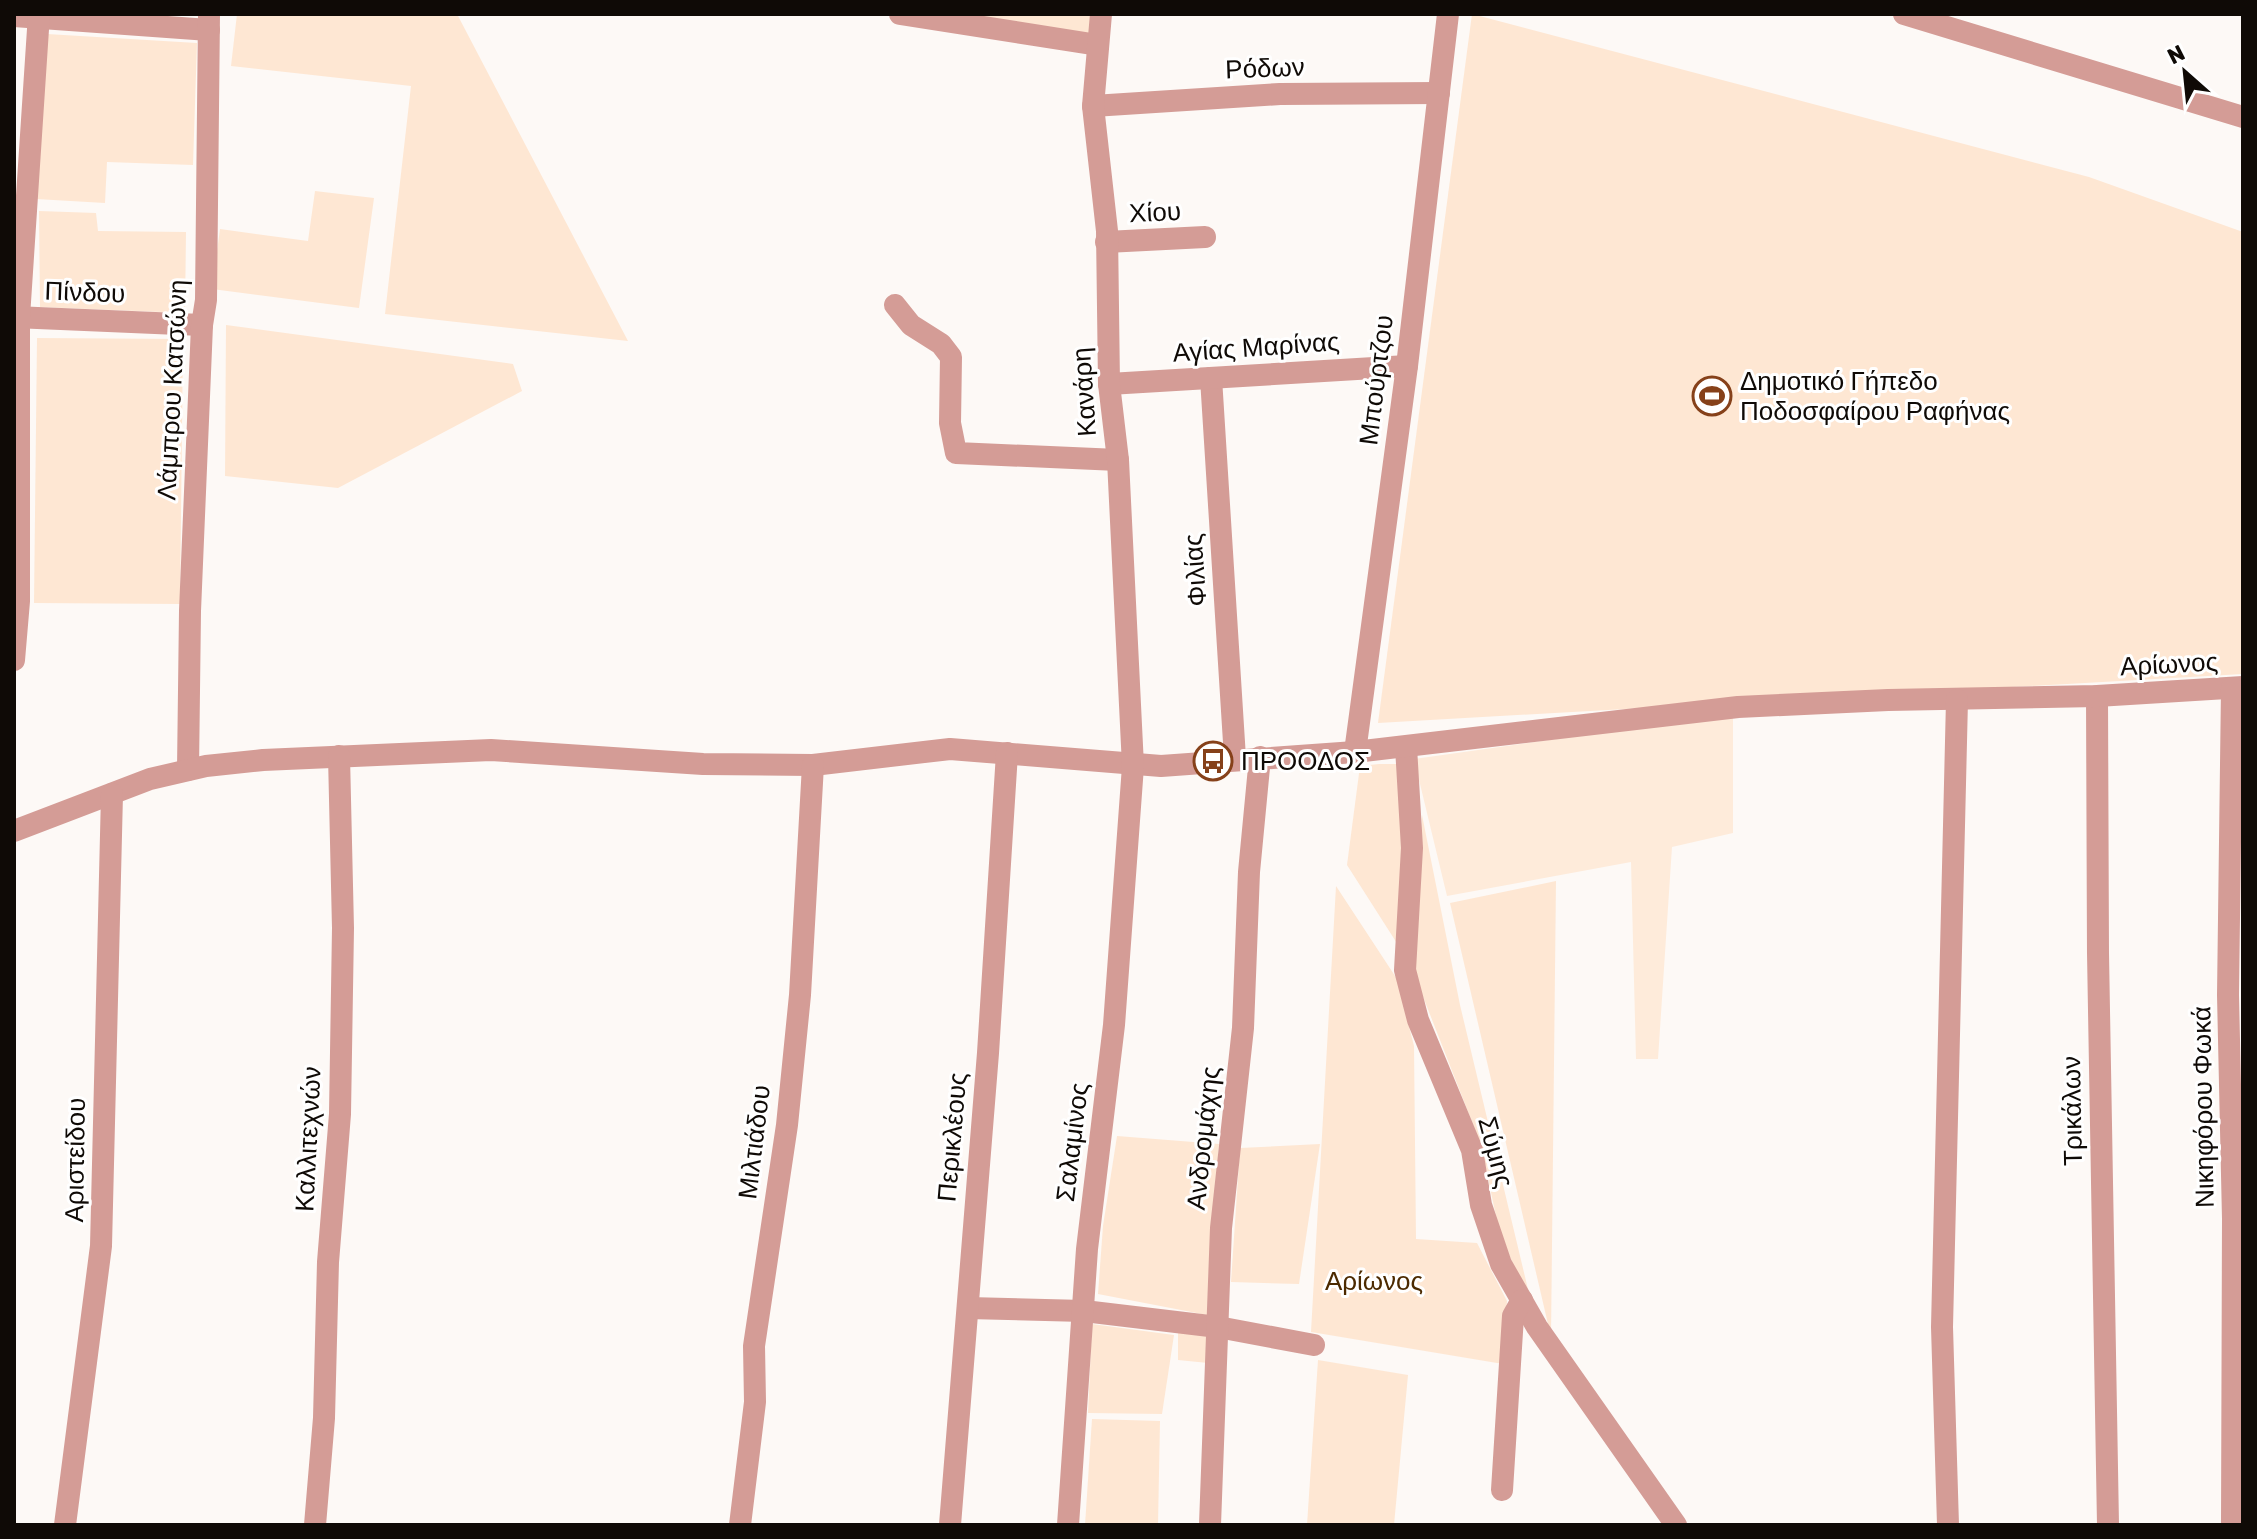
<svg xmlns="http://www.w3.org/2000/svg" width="2257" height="1539" viewBox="0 0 2257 1539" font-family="Rubik,sans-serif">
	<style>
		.built { fill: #feebda }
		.green { fill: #fee7d3 }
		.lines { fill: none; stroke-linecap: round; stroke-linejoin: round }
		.minor { stroke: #d49c96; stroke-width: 22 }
		.labels { text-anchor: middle; stroke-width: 6; stroke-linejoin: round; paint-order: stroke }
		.street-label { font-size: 26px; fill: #0f0a06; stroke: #fff }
		.poi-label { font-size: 26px; fill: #0f0a06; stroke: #fff; text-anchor: start }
		.park-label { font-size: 26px; fill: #4c2a00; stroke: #fff }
	</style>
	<rect width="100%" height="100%" fill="#fdf9f6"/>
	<path class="built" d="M1733,714V833L1672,847L1658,1059H1636L1631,862L1447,896L1414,759Z"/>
	<g class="green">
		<path d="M237,14H457L628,341L385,314L411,86L231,66Z"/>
		<path d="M944,14H1092V37Z"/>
		<path d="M1472,14L2089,177L2243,232V674L1378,723Z"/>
		<path d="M47,34L197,43L193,165L107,162L105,203L36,199Z"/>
		<path d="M315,191L374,198L359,308L212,289L220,229L308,241Z"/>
		<path d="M39,211L96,213L98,231L186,232L185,313L40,307Z"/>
		<path d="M226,325L513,364L522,391L338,488L225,476Z"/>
		<path d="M37,338L183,339L180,604L34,603Z"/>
		<path d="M1379,764H1399L1406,858L1400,948L1347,865L1360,766Z"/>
		<path d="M1422,815L1460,1005L1532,1306L1500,1235L1481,1145L1413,971Z"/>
		<path d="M1556,881L1551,1337L1450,903Z"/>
		<path d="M1336,886L1397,979L1414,1046L1416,1239L1477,1243L1507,1301L1503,1364L1311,1332Z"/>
		<path d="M1117,1136L1219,1144L1207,1315L1098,1294L1103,1226Z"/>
		<path d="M1320,1144L1299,1284L1231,1282L1240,1148Z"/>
		<path d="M1092,1324L1174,1335L1162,1414L1088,1413Z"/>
		<path d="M1178,1329L1211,1334L1208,1363L1178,1360Z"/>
		<path d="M1318,1360L1408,1375L1394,1525H1307Z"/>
		<path d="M1092,1419L1160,1421L1158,1525H1085Z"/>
	</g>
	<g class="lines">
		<g class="minor">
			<path d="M900,14L1098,45"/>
			<path d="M1904,14L2243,117"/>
			<path d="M14,16L209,30"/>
			<path d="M1093,106L1280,94L1439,93"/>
			<path d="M1106,242L1205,237"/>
			<path d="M895,305L911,325L941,344L951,357L950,423L956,453L1118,460"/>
			<path d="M14,317L202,325"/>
			<path d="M1211,378L1235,758"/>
			<path d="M1109,384L1407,366"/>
			<path d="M14,660L19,601V317L39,14"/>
			<path d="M2097,696L2098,953L2108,1525"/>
			<path d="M1406,747L1412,848L1405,970L1418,1020L1472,1150L1481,1205L1501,1264L1537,1327L1676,1525"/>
			<path d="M1355,752L1407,366L1448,14"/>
			<path d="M188,770L190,611L202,325L206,300L209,14"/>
			<path d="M14,831L150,779L206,766L263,760L491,750L703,764L813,765L950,749L1161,766L1355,752L1738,707L1888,700L2097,696L2243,687"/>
			<path d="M968,1308L1084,1311L1218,1327L1314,1345"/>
			<path d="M1502,1490L1513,1316L1522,1300"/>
			<path d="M65,1525L101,1246L112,794"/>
			<path d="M315,1525L324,1418L328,1262L340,1114L343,928L339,756"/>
			<path d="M740,1525L755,1402L754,1346L787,1125L800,995L813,765"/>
			<path d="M950,1525L988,1053L1007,753"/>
			<path d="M1068,1525L1087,1249L1114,1025L1133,766L1118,460L1109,384L1107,231L1093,106L1101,14"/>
			<path d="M1210,1525L1221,1228L1243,1028L1249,872L1260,757"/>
			<path d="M1948,1525L1942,1327L1957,700"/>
			<path d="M2232,1525L2233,1219L2228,995L2232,688"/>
		</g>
	</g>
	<defs>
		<symbol id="stadium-ring" viewBox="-11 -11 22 22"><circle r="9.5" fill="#fff" stroke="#86411a" stroke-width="1.5"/><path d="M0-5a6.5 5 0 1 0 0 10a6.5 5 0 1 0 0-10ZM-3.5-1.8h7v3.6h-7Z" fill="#86411a"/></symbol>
		<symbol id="bus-ring" viewBox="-11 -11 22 22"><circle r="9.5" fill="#fff" stroke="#86411a" stroke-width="1.5"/><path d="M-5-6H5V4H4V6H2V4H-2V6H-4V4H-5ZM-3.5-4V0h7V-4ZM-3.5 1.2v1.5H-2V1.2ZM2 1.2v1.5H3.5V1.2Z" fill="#86411a"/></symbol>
	</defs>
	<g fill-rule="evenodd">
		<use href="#stadium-ring" x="1690" y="374" width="44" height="44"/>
		<use href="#bus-ring" x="1191" y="739" width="44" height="44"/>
	</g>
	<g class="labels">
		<g class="street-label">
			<text transform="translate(1265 68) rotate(-2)" y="9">Ρόδων</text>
			<text transform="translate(1155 212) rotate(-3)" y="9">Χίου</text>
			<text transform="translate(85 292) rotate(2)" y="9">Πίνδου</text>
			<text transform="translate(1256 347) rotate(-4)" y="9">Αγίας Μαρίνας</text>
			<text transform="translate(1376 380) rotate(-83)" y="9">Μπούρτζου</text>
			<text transform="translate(172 390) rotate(-87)" y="9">Λάμπρου Κατσώνη</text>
			<text transform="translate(1084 392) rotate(-94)" y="9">Κανάρη</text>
			<text transform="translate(1195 570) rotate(-94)" y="9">Φιλίας</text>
			<text transform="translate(2169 664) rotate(-3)" y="9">Αρίωνος</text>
			<text transform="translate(2203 1107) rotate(-91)" y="9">Νικηφόρου Φωκά</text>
			<text transform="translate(2072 1111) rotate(-91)" y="9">Τρικάλων</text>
			<text transform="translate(952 1137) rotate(-85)" y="9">Περικλέους</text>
			<text transform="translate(1203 1138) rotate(-84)" y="9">Ανδρομάχης</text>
			<text transform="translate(308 1139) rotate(-87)" y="9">Καλλιτεχνών</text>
			<text transform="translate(754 1142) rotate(-83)" y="9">Μιλτιάδου</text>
			<text transform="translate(1072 1142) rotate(-83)" y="9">Σαλαμίνος</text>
			<text transform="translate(1496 1152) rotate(75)" y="9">Σύμης</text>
			<text transform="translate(75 1160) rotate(-89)" y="9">Αριστείδου</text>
		</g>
		<g class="poi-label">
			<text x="1740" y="390">Δημοτικό Γήπεδο<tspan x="1740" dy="30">Ποδοσφαίρου Ραφήνας</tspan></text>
			<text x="1241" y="770">ΠΡΟΟΔΟΣ</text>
		</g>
		<g class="park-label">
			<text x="1374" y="1290">Αρίωνος</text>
		</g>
	</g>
	<rect width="2257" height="1539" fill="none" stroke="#0f0a06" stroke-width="32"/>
	<g transform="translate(2185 72) rotate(333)" stroke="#ffffff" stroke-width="6" paint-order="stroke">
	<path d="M0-6L14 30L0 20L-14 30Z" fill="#0f0a06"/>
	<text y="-12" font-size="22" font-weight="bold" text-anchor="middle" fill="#0f0a06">N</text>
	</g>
</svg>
